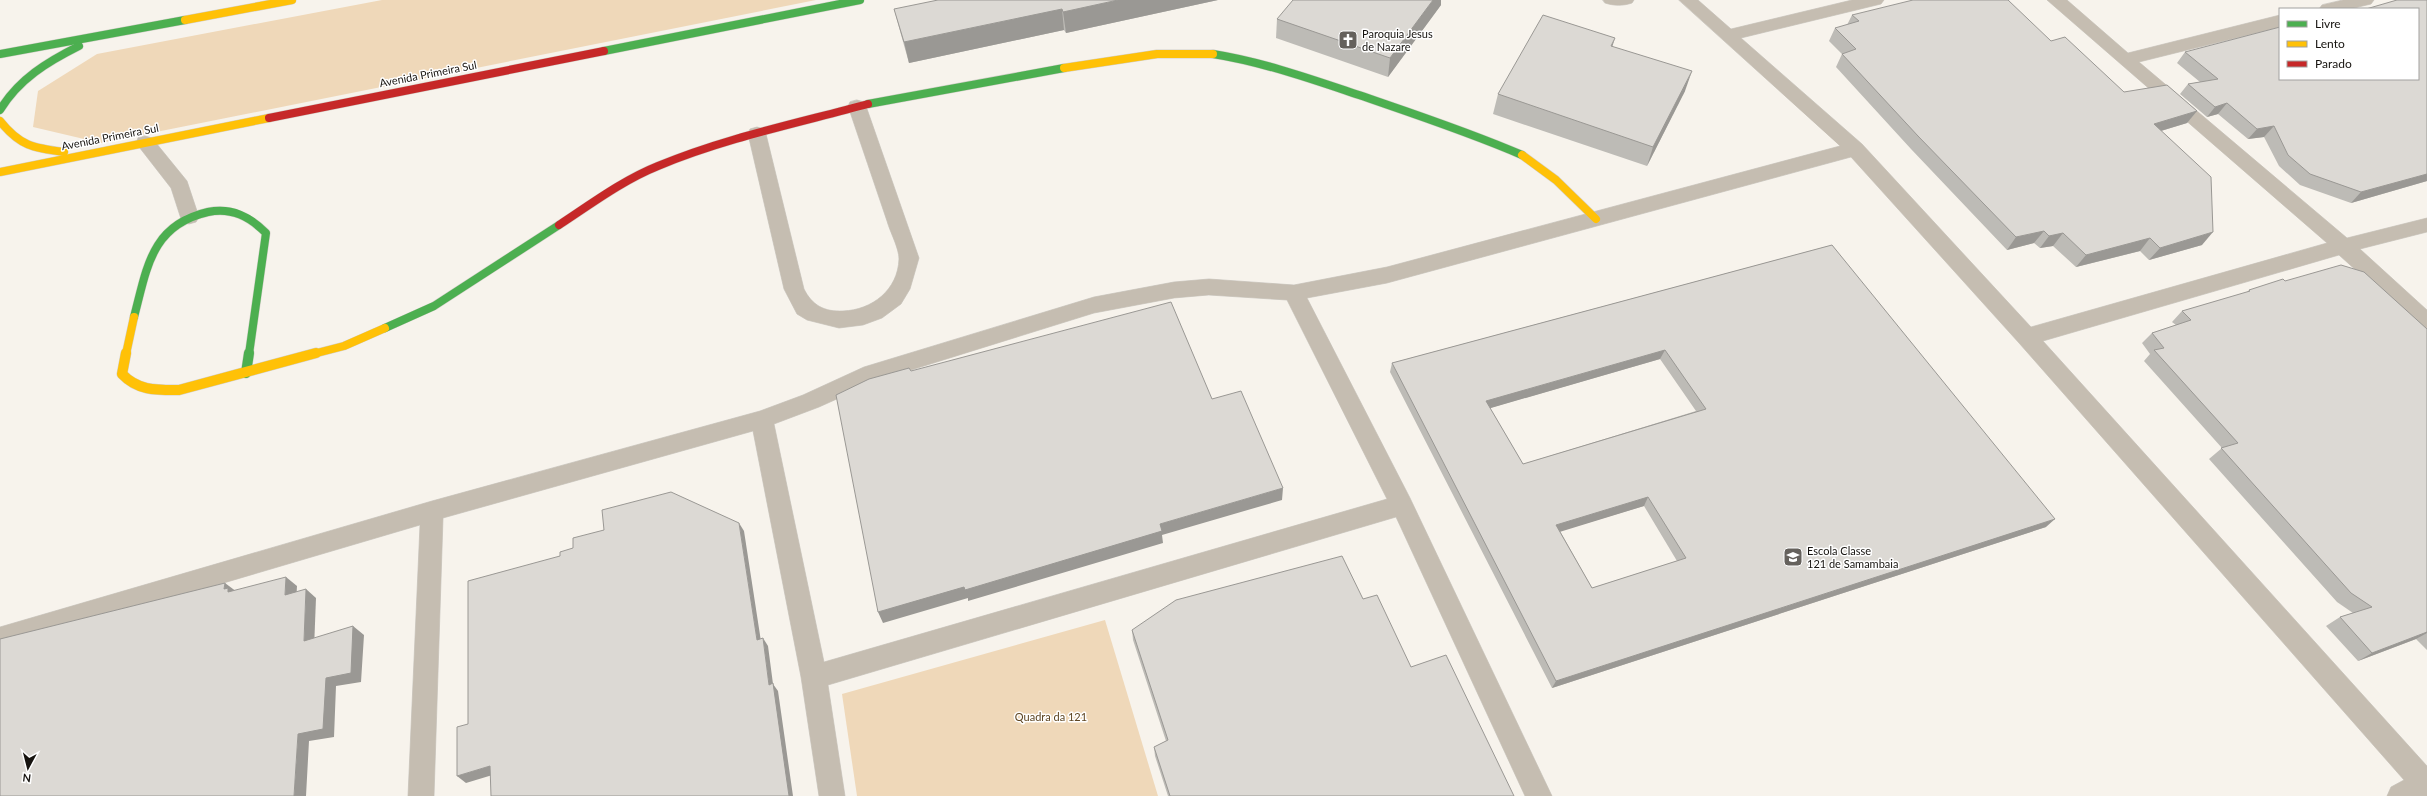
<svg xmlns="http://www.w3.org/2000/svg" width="2427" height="796" viewBox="0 0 2427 796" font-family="Lato,sans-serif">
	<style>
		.green { fill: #efd8b9 }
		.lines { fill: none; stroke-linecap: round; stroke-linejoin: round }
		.lane-casing { stroke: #d2cfc9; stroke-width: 1 }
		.street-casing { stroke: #d2cfc9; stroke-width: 1 }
		.fast-far1-casing { stroke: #d2cfc9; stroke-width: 9 }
		.fast-casing { stroke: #d2cfc9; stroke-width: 11 }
		.slow-far1-casing { stroke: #d2cfc9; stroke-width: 9 }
		.slow-casing { stroke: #d2cfc9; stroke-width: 11 }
		.jam-casing { stroke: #d2cfc9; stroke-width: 9 }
		.lane { fill: #c5bdb1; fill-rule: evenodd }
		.street { fill: #c5bdb1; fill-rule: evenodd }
		.fast-far1 { stroke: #4caf50; stroke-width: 8 }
		.fast { stroke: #4caf50; stroke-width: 10 }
		.slow-far1 { stroke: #ffc107; stroke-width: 8 }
		.slow { stroke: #ffc107; stroke-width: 10 }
		.jam { stroke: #c62828; stroke-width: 8 }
		.wall { fill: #bdbbb6; fill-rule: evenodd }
		.shaded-wall { fill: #9a9894 }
		.building { fill: #dcd9d4; stroke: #9a9894; fill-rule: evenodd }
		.labels { text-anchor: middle; stroke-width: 3; stroke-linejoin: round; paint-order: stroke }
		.poi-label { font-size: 11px; fill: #16130f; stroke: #fff; text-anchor: start }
		.street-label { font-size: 11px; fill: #16130f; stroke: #fff }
		.park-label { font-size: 11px; fill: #5d4522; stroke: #fff }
	</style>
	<rect width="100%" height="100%" fill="#f7f3ec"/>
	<g class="green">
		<path d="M382,0H816L101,143L33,127L38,91L97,54Z"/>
		<path d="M1105,620L1158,796H857L842,694Z"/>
	</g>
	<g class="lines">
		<defs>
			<path id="lane" d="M1603,0H1634L1632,3C1623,6 1614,6 1605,3Z"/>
			<g id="street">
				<path d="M1679,0H1698L1731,29L1852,0H1884L1881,4L1741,38L1862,144L2031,327L2327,243L2047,0H2067L2128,53L2280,15V27L2139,62L2347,238L2427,218V232L2360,249L2427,310V330L2420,328L2339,255L2043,341L2427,766V796H2387L2391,787L2404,780L2019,343L1851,157L1387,283L1307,298L1410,498L1552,796H1525L1396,517L828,685L845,796H819L801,677L753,431L443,518L434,796H408L420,525L0,649V627L432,501L760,411L803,395L864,367L1094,297L1174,282L1209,279L1294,285L1387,267L1840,146ZM1209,295L1287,300L1387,499L824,662L774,424L819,407L879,380L1094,313L1174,298Z"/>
				<path d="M2343,0H2374L2371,4L2350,9H2319L2322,5Z"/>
				<path d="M857,100L864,102L866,106L919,258L910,289L901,304L882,318L863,325L839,328L807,320L797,314L784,289L748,134L750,129L757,127L764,129L766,134L804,289C812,305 824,312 843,311C872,310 898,290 899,259C899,248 890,232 887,221C874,183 861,144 848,106L850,102Z"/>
				<path d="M145,136L152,138L187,181L199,217L196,222L189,224L182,222L171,188L136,143L138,138Z"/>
			</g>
			<g id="fast-far1">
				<path d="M604,51L860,0"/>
				<path d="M0,54L185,20"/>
				<path d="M1213,54C1263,62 1311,79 1359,95C1414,114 1469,132 1522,155"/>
				<path d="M868,104L1064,68"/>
				<path d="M0,110C19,79 47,62 79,46"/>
				<path d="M134,317C147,268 151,225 208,212C232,207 250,217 266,233L249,354"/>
				<path d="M385,328L434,306L559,225"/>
			</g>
			<path id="fast" d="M246,373L249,353"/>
			<g id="slow-far1">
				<path d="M185,20L292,0"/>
				<path d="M1064,68L1157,54H1213"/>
				<path d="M0,121C20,146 33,148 64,152"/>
				<path d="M1522,155L1556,180L1596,219"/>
				<path d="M0,172L269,118"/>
				<path d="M126,354L134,317"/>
				<path d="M313,354L344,346L385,328"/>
			</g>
			<path id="slow" d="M126,353L122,374C138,391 157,390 179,390L316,353"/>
			<g id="jam">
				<path d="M269,118L604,51"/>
				<path d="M559,225C591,204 623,180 658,166C725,138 798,123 868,104"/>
			</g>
		</defs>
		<use href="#lane" class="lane-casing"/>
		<use href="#street" class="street-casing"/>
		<use href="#fast-far1" class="fast-far1-casing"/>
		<use href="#fast" class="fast-casing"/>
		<use href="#slow-far1" class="slow-far1-casing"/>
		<use href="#slow" class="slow-casing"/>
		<use href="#jam" class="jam-casing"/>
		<use href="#lane" class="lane"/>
		<use href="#street" class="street"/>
		<use href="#fast-far1" class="fast-far1"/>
		<use href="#fast" class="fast"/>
		<use href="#slow-far1" class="slow-far1"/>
		<use href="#slow" class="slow"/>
		<use href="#jam" class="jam"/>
	</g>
	<g class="wall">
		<path d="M1218,0L1066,33L1064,30L909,63L900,31L894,9Z"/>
		<path d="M2427,0V181L2351,203L2300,185L2279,166L2264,137L2248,139L2218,114L2207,117L2180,94L2188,84L2200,82L2177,63L2185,52L2280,79Z"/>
		<path d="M1441,5L1388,77L1276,38L1277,19Z"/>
		<path d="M1852,15L2051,41L2124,92L2197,111L2187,123L2161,131L2202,245L2149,260L2140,251L2076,267L2053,246L2040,248L2034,243L2007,250L1911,149L1836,67L1842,54L1829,41L1835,28L1847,25Z"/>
		<path d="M1685,91L1647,166L1493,114L1498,94Z"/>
		<path d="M1832,245L2046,527L1552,688L1390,372L1392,363ZM1660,359L1696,411L1523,464L1490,408ZM1644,506L1677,561L1592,588L1560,531Z"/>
		<path d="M2285,281L2427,329V650L2416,639L2358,661L2326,626L2340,617L2353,613L2337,602L2209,459L2222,448L2144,361L2150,354L2142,343L2152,333L2176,325L2172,322L2182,311L2246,293L2249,290Z"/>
		<path d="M1363,599L1411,667L1514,796H1168L1155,756L1154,747L1166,741L1133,640L1132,630Z"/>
	</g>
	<g class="shaded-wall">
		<path d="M1118,0H1218L1066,33L1063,12Z"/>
		<path d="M1433,0H1441V5L1388,77L1390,58Z"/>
		<path d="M1062,9L1064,30L909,63L904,42Z"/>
		<path d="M1615,38L1609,57L1611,46Z"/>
		<path d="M1692,71L1685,91L1647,166L1653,147Z"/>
		<path d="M2227,103L2218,114L2207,117L2215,107Z"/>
		<path d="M2197,111L2187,123L2144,136L2154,124Z"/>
		<path d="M2274,126L2264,137L2248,139L2257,129Z"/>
		<path d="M2427,174V181L2351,203L2361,192Z"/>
		<path d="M2044,231L2034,243L2007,250L2016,237Z"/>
		<path d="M2213,232L2202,245L2149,260L2160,248Z"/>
		<path d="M2063,233L2053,246L2040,248L2049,236Z"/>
		<path d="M2150,238L2140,251L2076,267L2086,255Z"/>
		<path d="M1665,350L1660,359L1484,410L1486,401Z"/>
		<path d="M1283,488L1282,500L1162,535L1163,543L968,601V598L883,623L878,612L1160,524Z"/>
		<path d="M1648,497L1644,506L1553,534L1556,525Z"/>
		<path d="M2055,519L2046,527L1552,688L1556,681Z"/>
		<path d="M739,523L744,531L762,648L757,640Z"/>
		<path d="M286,577L297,586L296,604L285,595Z"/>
		<path d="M225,583L237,592H228L224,589Z"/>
		<path d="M306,589L316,598L314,649L304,641Z"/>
		<path d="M353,626L364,635L361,682L336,686L334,737L309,741L306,796H294L298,734L326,678Z"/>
		<path d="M2427,632V633L2416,639L2358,661L2372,653Z"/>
		<path d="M763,638L768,646L773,684L778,691L793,796H789L769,685Z"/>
		<path d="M490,766L499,773L466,783L457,776Z"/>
	</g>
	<g class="building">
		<path d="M938,0H1118L1063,12L1062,9L904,42L894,9Z"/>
		<path d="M1293,0H1433L1390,58L1277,19Z"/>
		<path d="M1913,0H2008L2051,41L2065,37L2124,92L2167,85L2197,111L2154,124L2211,177L2213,232L2160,248L2150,238L2086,255L2063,233L2049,236L2044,231L2016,237L1918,136L1842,54L1856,49L1835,28L1859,21L1852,15Z"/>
		<path d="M2397,0H2427V174L2361,192L2310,174L2288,155L2274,126L2257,129L2227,103L2215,107L2188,84L2218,79L2185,52L2280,27V79H2418V9H2366Z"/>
		<path d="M1543,15L1615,38L1611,46L1692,71L1653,147L1498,94Z"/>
		<path d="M1832,245L2055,519L1556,681L1392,363ZM1665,350L1706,409L1523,464L1486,401ZM1648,497L1686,558L1592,588L1556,525Z"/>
		<path d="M2341,265L2364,272L2427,329V632L2372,653L2340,617L2372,607L2351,593L2221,448L2238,443L2154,350L2164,348L2152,333L2191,320L2182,311L2250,291L2249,290L2283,279L2285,281Z"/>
		<path d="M1171,302L1212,399L1241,391L1283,488L1160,524L1162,531L965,590L964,587L878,612L836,395L869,379L909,368L911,371Z"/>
		<path d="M671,492L739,523L757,640L763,638L769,685L773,683L789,796H491L490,766L457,776V727L468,724V581L560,556V552L573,548V538L604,530L602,510Z"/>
		<path d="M1342,556L1363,599L1377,595L1411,667L1446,655L1514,796H1170L1154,747L1168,740L1132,630L1176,600Z"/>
		<path d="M286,577L285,595L306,589L304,641L353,626L351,673L326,678L323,729L298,734L294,796H0V639L225,583L224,589L228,588V592Z"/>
	</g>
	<defs>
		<symbol id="church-square" viewBox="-11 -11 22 22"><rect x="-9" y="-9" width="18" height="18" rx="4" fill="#65615c" stroke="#fff"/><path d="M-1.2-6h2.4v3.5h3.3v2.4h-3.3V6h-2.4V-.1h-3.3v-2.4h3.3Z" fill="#fff"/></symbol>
		<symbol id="school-square" viewBox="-11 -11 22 22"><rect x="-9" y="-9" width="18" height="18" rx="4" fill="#65615c" stroke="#fff"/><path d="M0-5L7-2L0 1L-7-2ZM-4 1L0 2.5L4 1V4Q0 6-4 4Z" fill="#fff"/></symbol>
	</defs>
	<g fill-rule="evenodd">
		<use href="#church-square" x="1337" y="29" width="22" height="22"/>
		<use href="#school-square" x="1782" y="546" width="22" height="22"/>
	</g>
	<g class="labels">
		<g class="poi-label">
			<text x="1362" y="38">Paroquia Jesus<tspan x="1362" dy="13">de Nazare</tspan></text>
			<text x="1807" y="555">Escola Classe<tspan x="1807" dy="13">121 de Samambaia</tspan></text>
		</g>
		<g class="street-label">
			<text transform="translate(428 74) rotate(-11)" y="4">Avenida Primeira Sul</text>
			<text transform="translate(110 137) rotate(-11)" y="4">Avenida Primeira Sul</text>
		</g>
		<g class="park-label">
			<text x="1051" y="721">Quadra da 121</text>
		</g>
	</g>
	<rect x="2279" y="8" width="140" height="72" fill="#ffffff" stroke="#a2a19f"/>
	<rect x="2287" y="21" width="20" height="6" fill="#4caf50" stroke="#a2a19f"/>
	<text x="2315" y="28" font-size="12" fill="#16130f">Livre</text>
	<rect x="2287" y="41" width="20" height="6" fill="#ffc107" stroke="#a2a19f"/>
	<text x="2315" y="48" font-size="12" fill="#16130f">Lento</text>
	<rect x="2287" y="61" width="20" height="6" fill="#c62828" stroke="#a2a19f"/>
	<text x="2315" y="68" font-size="12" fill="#16130f">Parado</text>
	<g transform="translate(28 768) rotate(187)" stroke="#ffffff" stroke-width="3" paint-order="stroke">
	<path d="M0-3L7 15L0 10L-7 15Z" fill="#16130f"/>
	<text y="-6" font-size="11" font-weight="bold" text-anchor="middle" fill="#16130f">N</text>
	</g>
</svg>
